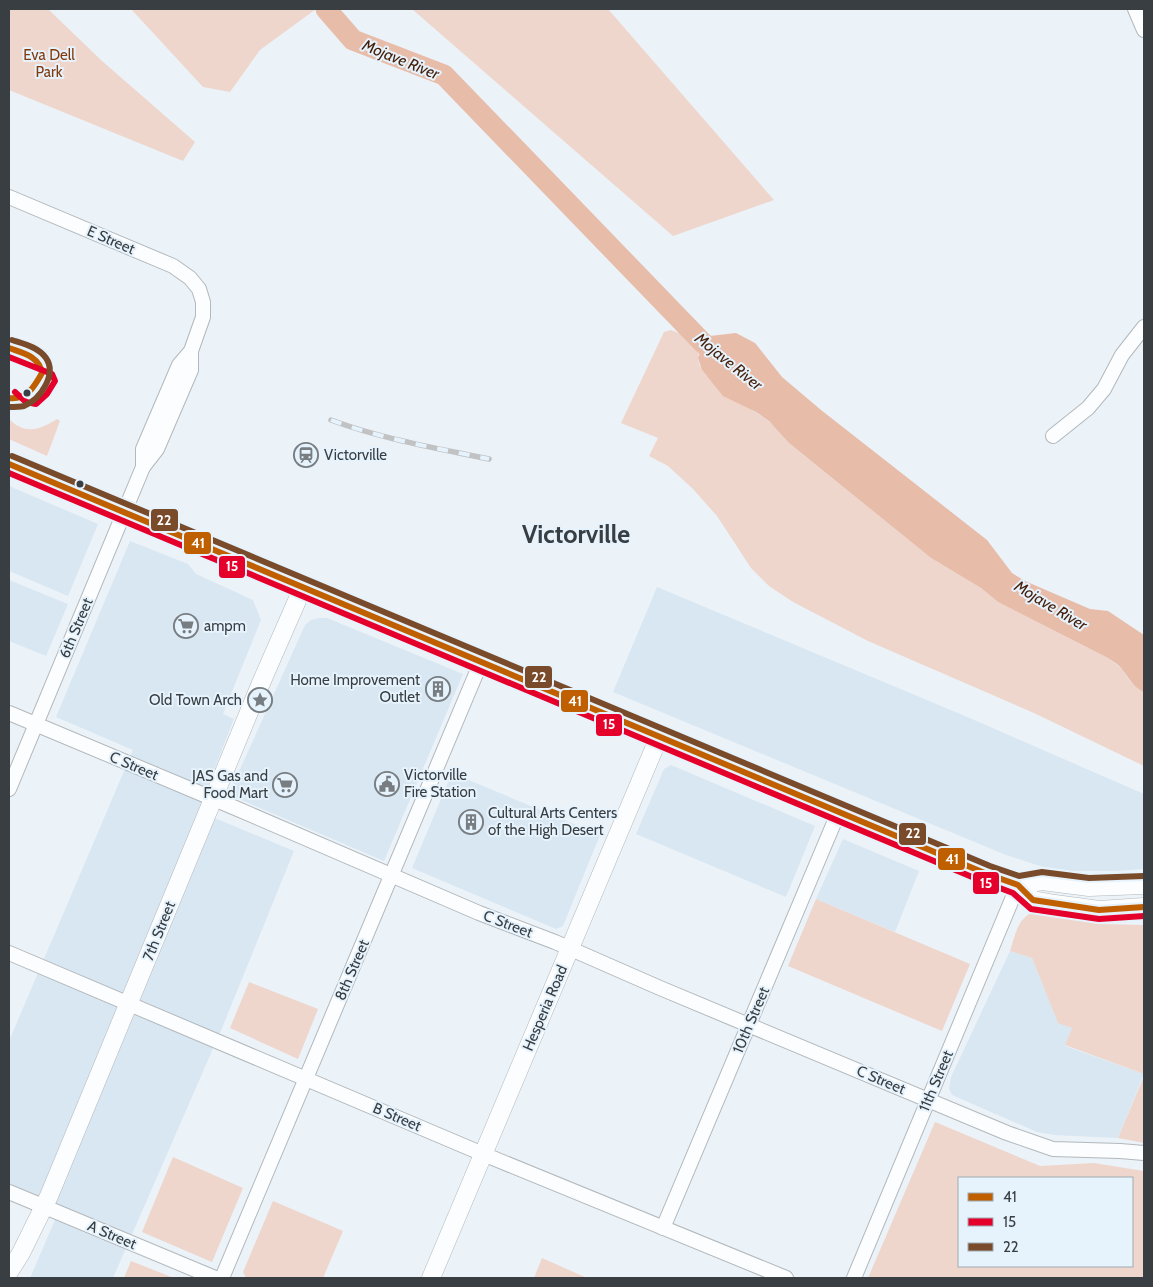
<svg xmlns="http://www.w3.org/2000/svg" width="1153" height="1287" viewBox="0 0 1153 1287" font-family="Cabin,sans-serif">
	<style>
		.built { fill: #d9e7f2 }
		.green { fill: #efd6cc; fill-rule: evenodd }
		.water { fill: #e7bca9 }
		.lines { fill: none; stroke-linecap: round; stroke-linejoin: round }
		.river { stroke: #e7bca9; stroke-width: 21 }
		.minor-casing { stroke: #b2b8bc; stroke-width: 16 }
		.major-casing { stroke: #b2b8bc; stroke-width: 19 }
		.minor { stroke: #fcfdfe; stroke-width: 14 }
		.major { stroke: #fcfdfe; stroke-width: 18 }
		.rail-casing { stroke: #c0c2c3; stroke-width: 5.5 }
		.rail { stroke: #e6f3fd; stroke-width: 4; stroke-dasharray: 11; stroke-linecap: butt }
		.bus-1-casing { stroke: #e6f3fd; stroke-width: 10 }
		.bus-2-casing { stroke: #e6f3fd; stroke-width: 10 }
		.bus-3-casing { stroke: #e6f3fd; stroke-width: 10 }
		.bus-1 { stroke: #bf5f00; stroke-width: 6 }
		.bus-2 { stroke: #e4002b; stroke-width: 6 }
		.bus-3 { stroke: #7a4b2a; stroke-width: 6 }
		.bus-dot { fill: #383e41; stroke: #e6f3fd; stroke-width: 2 }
		.labels { text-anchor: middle; stroke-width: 4; stroke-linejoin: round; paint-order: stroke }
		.park-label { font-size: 15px; fill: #84390b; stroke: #e6f3fd }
		.street-label { font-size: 15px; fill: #383e41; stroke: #e6f3fd }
		.poi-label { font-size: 15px; fill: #383e41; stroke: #e6f3fd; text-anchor: start }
		.water-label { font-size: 16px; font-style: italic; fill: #461e08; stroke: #e6f3fd }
		.town-label { font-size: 25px; font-weight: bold; fill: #383e41; stroke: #e6f3fd }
		.line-badge { stroke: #e6f3fd; stroke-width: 2 }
		.badge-label { font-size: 14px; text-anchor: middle; font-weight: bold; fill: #fff }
	</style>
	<rect width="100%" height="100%" fill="#ebf2f8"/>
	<g class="built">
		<path d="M9,486L98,524L68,596L9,571Z"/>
		<path d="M130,541L188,564L196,574L253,600L261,620L223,714L234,719L198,811L294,851L222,1028L113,1278H30L61,1206L9,1184V1041L133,750L56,717Z"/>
		<path d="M9,580L68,604L46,656L9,641Z"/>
		<path d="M657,587L965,716L1144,794V869L1116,871H1071L1040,866L1006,855L613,692Z"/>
		<path d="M319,618H327L463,674L384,861L232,796V787L305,625L311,620Z"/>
		<path d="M671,765L815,826L786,897L636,834L664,769Z"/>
		<path d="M452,773L600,835L563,926L556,929L412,868Z"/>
		<path d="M843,839L919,871L895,932L816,899Z"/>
		<path d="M1010,951L1032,958L1058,1022L1072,1028L1065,1046L1144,1074L1118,1138L1054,1135L1037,1132L952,1095L949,1089L951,1077Z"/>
	</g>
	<g class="green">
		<path d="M9,9H48L102,61L195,142L183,161L9,90Z"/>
		<path d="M131,9H316L260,50L230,92L203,87Z"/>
		<path d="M412,9H608L774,200L673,236Z"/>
		<path d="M671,330L703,343C701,347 698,354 698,358C699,382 750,407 767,420C775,426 782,435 789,443L931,558L981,588L998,602L1108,658L1122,669L1130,681L1138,689L1144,692V766L1034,713L868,641L793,602L769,586L751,568L717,516L693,489L668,466L649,456L658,438L621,423L664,332Z"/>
		<path d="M9,419C25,435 40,430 57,419L60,421L47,456L9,439Z"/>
		<path d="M816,899L970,964L942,1031L788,966Z"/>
		<path d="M1036,911L1098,924L1144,925V1074L1065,1045L1072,1028L1058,1023L1032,958L1010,951C1015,935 1018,916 1036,911Z"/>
		<path d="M249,982L318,1009L298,1059L230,1028Z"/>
		<path d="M1144,1076V1143L1118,1138Z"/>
		<path d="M935,1122L1040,1166L1094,1163L1144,1171V1278H868ZM959,1178H1132V1266H959Z"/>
		<path d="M173,1157L243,1188L212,1262L142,1232Z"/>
		<path d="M273,1201L343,1231L323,1278H246L243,1272Z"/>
		<path d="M542,1258L587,1278H534Z"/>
		<path d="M131,1261L174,1278H124Z"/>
	</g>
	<path class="water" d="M736,333L755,343L782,377L821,410L987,540L1012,573L1025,581L1090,609L1108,611L1144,635V692C1132,687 1129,677 1121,668C1118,664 1112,661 1108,658L998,602L981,588L931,558L789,443L769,421L756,412L723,396L702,370L698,358L703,343L710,336Z"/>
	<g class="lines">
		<path class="river" d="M326,9L353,40L444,75L703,343L725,359"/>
		<defs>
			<g id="minor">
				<path d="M1135,9L1144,30"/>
				<path d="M9,197L173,266L190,278L199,289L203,302V317L191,351L179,365L143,449V467"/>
				<path d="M1053,436L1088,408L1104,389L1122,355L1144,327"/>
				<path d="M9,713L233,807L479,913L555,942L660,988L1007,1133L1053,1149L1120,1151L1144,1153"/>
				<path d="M9,789L143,467L157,449L191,370V351"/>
				<path d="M9,953L483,1154L786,1278"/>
				<path d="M9,1192L215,1278"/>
				<path d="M663,1228L839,811"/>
				<path d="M222,1278L481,662"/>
				<path d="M854,1278L1018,885"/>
			</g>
			<g id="major">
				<path d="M9,464L987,874L1018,885L1033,900L1055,904L1099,910L1144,907"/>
				<path d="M1018,885L1042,881L1089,887L1144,885"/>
				<path d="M9,1272L21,1253L49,1196L261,683L303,587"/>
				<path d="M431,1278L659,737"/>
			</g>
		</defs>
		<use href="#minor" class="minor-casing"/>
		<use href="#major" class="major-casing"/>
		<use href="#minor" class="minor"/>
		<use href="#major" class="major"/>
		<defs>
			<path id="rail" d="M331,420C382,439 436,448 489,459"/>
		</defs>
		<use href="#rail" class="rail-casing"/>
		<use href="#rail" class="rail"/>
		<defs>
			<g id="bus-1">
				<path d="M9,348C23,353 39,356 42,373C34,387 27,400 9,398"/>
				<path d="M9,464L987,874L1018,885L1033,900L1099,910L1144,907"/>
			</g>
			<g id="bus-2">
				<path d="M9,357L52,374L55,381L47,394L36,404L26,402L15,392"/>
				<path d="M9,473L984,882L1013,893L1031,909L1099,919L1144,916"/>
			</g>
			<g id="bus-3">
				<path d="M9,407C14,407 19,407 24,406C41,399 57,374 46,358C38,347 24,344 12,340"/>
				<path d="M12,456L990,866L1019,876L1042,872L1089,878L1144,876"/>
			</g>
		</defs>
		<use href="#bus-1" class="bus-1-casing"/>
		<use href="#bus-2" class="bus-2-casing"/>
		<use href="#bus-3" class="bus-3-casing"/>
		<use href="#bus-1" class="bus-1"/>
		<use href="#bus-2" class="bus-2"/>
		<use href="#bus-3" class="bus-3"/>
	</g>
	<defs>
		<symbol id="station-ring" viewBox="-11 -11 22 22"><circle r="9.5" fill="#e6f3fd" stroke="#777d81" stroke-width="1.5"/><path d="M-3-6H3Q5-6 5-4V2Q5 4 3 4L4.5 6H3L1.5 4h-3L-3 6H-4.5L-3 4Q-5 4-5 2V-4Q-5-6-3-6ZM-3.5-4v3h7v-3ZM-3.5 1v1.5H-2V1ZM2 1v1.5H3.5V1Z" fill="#777d81"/></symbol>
		<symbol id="supermarket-ring" viewBox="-11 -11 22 22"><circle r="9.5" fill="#e6f3fd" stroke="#777d81" stroke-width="1.5"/><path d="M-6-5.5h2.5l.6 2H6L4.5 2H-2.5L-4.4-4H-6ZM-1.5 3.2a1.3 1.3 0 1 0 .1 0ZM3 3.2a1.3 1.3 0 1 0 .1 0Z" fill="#777d81"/></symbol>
		<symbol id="building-ring" viewBox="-11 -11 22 22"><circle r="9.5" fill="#e6f3fd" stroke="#777d81" stroke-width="1.5"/><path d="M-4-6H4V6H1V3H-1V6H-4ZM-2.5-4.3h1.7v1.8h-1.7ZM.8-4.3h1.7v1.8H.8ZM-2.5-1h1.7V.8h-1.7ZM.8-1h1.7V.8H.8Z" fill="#777d81"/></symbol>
		<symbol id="sight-ring" viewBox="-11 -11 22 22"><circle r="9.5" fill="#e6f3fd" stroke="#777d81" stroke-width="1.5"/><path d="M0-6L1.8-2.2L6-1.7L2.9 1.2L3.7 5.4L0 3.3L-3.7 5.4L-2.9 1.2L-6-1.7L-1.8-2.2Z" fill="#777d81"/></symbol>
		<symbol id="civic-ring" viewBox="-11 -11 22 22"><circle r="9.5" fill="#e6f3fd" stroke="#777d81" stroke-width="1.5"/><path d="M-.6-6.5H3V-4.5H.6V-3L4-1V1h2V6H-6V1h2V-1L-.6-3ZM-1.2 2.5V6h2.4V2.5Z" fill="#777d81"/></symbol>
	</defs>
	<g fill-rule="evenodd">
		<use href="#station-ring" x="292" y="441" width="28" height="28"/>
		<use href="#supermarket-ring" x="172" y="612" width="28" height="28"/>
		<use href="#building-ring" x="424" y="675" width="28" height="28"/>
		<use href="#sight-ring" x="246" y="686" width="28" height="28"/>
		<use href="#civic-ring" x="373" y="770" width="28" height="28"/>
		<use href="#supermarket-ring" x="271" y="771" width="28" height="28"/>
		<use href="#building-ring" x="457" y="808" width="28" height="28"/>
	</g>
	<g class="bus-dot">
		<circle cx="27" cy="393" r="4.5"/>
		<circle cx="80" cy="484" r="4.5"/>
	</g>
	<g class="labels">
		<g class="park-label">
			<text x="49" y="60">Eva Dell<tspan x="49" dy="17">Park</tspan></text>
		</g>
		<g class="street-label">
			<text transform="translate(111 240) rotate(23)" y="5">E Street</text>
			<text transform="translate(76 628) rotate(-67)" y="5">6th Street</text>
			<text transform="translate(134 766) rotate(23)" y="5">C Street</text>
			<text transform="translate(508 924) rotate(21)" y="5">C Street</text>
			<text transform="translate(159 931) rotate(-68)" y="5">7th Street</text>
			<text transform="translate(352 970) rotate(-67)" y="5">8th Street</text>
			<text transform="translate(545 1008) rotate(-67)" y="5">Hesperia Road</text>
			<text transform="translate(751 1020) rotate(-67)" y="5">10th Street</text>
			<text transform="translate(881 1080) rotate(23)" y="5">C Street</text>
			<text transform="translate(936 1081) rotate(-67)" y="5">11th Street</text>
			<text transform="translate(397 1117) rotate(23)" y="5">B Street</text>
			<text transform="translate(112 1235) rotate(23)" y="5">A Street</text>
		</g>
		<g class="poi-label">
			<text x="324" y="460">Victorville</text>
			<text x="204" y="631">ampm</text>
			<text x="420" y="685" text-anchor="end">Home Improvement<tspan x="420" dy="17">Outlet</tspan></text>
			<text x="242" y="705" text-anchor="end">Old Town Arch</text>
			<text x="404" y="780">Victorville<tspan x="404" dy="17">Fire Station</tspan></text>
			<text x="268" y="781" text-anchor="end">JAS Gas and<tspan x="268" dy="17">Food Mart</tspan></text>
			<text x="488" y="818">Cultural Arts Centers<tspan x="488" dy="17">of the High Desert</tspan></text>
		</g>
		<g class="water-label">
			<text transform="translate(401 59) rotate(22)" y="6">Mojave River</text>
			<text transform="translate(729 361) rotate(39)" y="6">Mojave River</text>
			<text transform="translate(1051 605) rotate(31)" y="6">Mojave River</text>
		</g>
		<g class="town-label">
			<text x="576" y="543">Victorville</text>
		</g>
	</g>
	<g class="line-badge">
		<rect x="150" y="508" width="29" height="24" rx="5" fill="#7a4b2a"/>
		<rect x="183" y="531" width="29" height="24" rx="5" fill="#bf5f00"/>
		<rect x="218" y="555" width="28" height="24" rx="5" fill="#e4002b"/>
		<rect x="524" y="665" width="29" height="24" rx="5" fill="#7a4b2a"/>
		<rect x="560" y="689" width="29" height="24" rx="5" fill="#bf5f00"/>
		<rect x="595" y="713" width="28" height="24" rx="5" fill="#e4002b"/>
		<rect x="898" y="822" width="29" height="24" rx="5" fill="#7a4b2a"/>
		<rect x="937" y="847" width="29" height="24" rx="5" fill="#bf5f00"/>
		<rect x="972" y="871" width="28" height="24" rx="5" fill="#e4002b"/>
	</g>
	<g class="badge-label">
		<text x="164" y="525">22</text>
		<text x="198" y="548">41</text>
		<text x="232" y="571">15</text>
		<text x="539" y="682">22</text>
		<text x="575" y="706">41</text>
		<text x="609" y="729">15</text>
		<text x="913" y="838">22</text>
		<text x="952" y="864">41</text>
		<text x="986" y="888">15</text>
	</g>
	<rect width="1153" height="1287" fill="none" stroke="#383e41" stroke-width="20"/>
	<rect x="958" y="1177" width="175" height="90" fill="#e6f3fd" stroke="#a0abb2"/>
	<rect x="968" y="1193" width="25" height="8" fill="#bf5f00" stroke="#a0abb2"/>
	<text x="1003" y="1202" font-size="15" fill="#383e41">41</text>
	<rect x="968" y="1218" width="25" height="8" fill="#e4002b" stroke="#a0abb2"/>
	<text x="1003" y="1227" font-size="15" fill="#383e41">15</text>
	<rect x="968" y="1243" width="25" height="8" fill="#7a4b2a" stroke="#a0abb2"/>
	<text x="1003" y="1252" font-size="15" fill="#383e41">22</text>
</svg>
